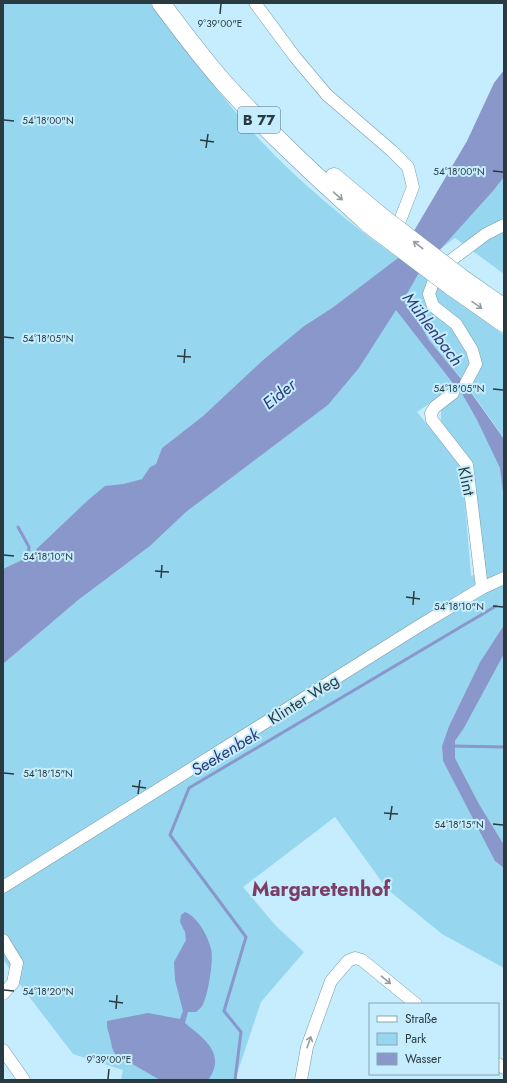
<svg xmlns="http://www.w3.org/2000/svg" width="507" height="1083" viewBox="0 0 507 1083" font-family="Jost,sans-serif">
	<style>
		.green { fill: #97d6ef }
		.water { fill: #8997ca }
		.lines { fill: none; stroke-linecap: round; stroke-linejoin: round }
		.stream { stroke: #8997ca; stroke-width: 3 }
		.minor-casing { stroke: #769bab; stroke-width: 13 }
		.highway-casing { stroke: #769bab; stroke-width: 19 }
		.minor { stroke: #fff; stroke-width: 12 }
		.highway { stroke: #fff; stroke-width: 18 }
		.highway-bridge-casing { stroke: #769bab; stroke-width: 19; stroke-linecap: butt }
		.highway-bridge { stroke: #fff; stroke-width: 18 }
		.oneway { stroke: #949ca0 }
		.ticks { fill: none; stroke: #2a3a41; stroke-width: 1.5 }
		.labels { text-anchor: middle; stroke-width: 4; stroke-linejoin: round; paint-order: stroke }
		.shield { fill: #c5edfd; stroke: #587079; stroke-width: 1 }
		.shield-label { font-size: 15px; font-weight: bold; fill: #2a3a41 }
		.street-label { font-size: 16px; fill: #2a3a41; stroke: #c5edfd }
		.water-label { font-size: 17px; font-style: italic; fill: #2d3a78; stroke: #c5edfd }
		.district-label { font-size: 20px; font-weight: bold; fill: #7c3e66; stroke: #c5edfd }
		.ticks-label { font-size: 10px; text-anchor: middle; fill: #2a3a41; stroke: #c5edfd; stroke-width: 4; stroke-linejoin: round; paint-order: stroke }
	</style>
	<rect width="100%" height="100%" fill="#c5edfd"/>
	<g class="green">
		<path d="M3,3H150C185,50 221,96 260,140C301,184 349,223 398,258L332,308L304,326L263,360L203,416L162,448L156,464L150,467L142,479L123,484L105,487L88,500L28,557L3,569Z"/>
		<path d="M504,177V274L455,238L439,250L493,191Z"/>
		<path d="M419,273L504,335V438L465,383L429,340L404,297Z"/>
		<path d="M396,309L455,386L417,412L462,467L471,576L484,570L470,464L441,425V410L461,392L477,420L501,468L504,500V625L480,662L449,726L442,746L443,761L495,860L504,868V968L442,934L387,889L335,817L243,887L276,926L304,952L261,1002L235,1080H121L123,1070L73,1054L24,990L3,959V664L77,601L150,546L186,512L328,405L359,368Z"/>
		<path d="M504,654V845L479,804L455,758V741L464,728Z"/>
	</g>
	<g class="water">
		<path d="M504,70V177L493,191L419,273L405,297L429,340L462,380L504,439V500L500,468L477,420L461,392L455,386L396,310L359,368L328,405L186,512L150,546L77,601L3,664V569L28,557L88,500L105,486L123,484L142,479L150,467L156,464L162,448L203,416L263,360L304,326L332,308L398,258L467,141L494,83Z"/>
		<path d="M504,625V654L464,728L455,741V758L479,804L504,845V868L495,861L443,761L442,746L449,726L480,662Z"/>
		<path d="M185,912C198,917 208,936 211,949C214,959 208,997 202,1006C201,1008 198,1010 196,1012H188L185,1023C204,1039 226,1053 209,1079L205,1080H160L115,1054C111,1047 112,1045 110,1038C108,1029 107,1032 107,1021L148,1013L180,1019L183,1011L175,980L174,962L186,940L185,932L180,922L181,915Z"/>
	</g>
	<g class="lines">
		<g class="stream">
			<path d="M18,527L29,547L28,557"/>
			<path d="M452,746L504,747"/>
			<path d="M235,1080L241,1032L224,1011L246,937L170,835L189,788L496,606"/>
		</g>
		<defs>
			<g id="minor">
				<path d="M255,3L295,57L327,95L392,151L408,167L413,187L399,223L390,233"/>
				<path d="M466,383L476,364L472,350L456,324L433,306L429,294L433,283L442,267L486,234L504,225"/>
				<path d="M453,393L435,407L431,413L432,420L467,465L482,588"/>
				<path d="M3,887L419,626L482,588L504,578"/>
				<path d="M3,940L17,963L13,983L3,994"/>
				<path d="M3,1050L24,1080"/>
				<path d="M498,1064L504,1068"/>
				<path d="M301,1080L307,1047L331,981L348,961L355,958L362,960L416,1004"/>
			</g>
			<g id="highway">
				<path d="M161,3C181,30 202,58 225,84C270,134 320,180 370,225"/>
				<path d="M334,177L379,215"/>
				<path d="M460,277L504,308"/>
				<path d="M451,286L504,323"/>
			</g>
		</defs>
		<use href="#minor" class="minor-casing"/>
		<use href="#highway" class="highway-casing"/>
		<use href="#minor" class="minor"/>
		<use href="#highway" class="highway"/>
		<defs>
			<g id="highway-bridge">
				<path d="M379,215L460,277"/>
				<path d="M370,225L451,286"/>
			</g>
		</defs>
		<use href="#highway-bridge" class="highway-bridge-casing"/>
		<use href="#highway-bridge" class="highway-bridge"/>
	</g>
	<defs><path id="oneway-shaft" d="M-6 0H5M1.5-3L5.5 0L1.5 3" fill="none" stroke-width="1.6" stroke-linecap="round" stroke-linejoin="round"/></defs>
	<g class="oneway">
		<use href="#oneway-shaft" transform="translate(338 196) rotate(41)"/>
		<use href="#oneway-shaft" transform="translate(418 245) rotate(-142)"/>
		<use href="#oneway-shaft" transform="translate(477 305) rotate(35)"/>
		<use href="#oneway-shaft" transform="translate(386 980) rotate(39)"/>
		<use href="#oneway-shaft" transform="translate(309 1042) rotate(-71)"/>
	</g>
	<path class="ticks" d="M220,14L221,4M4,120L14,121M200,140L214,142M206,148L208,134M493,171L503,172M4,337L14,338M177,356L191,357M184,363L185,349M493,389L503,390M4,555L14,556M155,571L169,572M161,578L162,565M406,597L420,599M413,605L414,591M493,606L503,607M4,773L14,774M132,786L146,788M138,794L140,780M384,813L398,814M390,820L392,806M493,824L503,825M4,990L14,991M109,1001L123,1003M116,1009L117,995M108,1079L109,1069"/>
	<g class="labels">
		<rect class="shield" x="238" y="107" width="42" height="26" rx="3"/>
		<g class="shield-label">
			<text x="259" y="125">B 77</text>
		</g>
		<g class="street-label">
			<text transform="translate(467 481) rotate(78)" y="6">Klint</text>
			<text transform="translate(303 699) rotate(-32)" y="6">Klinter Weg</text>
		</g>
		<g class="water-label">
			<text transform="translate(433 329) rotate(53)" y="6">Mühlenbach</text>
			<text transform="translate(279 394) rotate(-39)" y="6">Eider</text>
			<text transform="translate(225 752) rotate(-31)" y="6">Seekenbek</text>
		</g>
		<g class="district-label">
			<text x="321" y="896">Margaretenhof</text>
		</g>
	</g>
	<g class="ticks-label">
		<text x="220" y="27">9°39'00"E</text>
		<text x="48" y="124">54°18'00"N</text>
		<text x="459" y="175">54°18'00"N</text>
		<text x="48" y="342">54°18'05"N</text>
		<text x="459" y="392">54°18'05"N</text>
		<text x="48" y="560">54°18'10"N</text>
		<text x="459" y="610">54°18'10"N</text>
		<text x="48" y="777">54°18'15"N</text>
		<text x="459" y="828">54°18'15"N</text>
		<text x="48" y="995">54°18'20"N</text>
		<text x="109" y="1063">9°39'00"E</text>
	</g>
	<rect width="507" height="1083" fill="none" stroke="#2a3a41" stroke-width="8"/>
	<rect x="369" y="1003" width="130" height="72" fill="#c5edfd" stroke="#87a5b2"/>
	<rect x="377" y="1016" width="20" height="6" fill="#ffffff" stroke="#87a5b2"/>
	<text x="405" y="1023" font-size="12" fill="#2a3a41">Straße</text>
	<rect x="377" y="1033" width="20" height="12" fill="#97d6ef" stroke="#87a5b2"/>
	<text x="405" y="1043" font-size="12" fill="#2a3a41">Park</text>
	<rect x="377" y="1053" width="20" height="12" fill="#8997ca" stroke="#87a5b2"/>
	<text x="405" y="1063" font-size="12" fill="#2a3a41">Wasser</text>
</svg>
